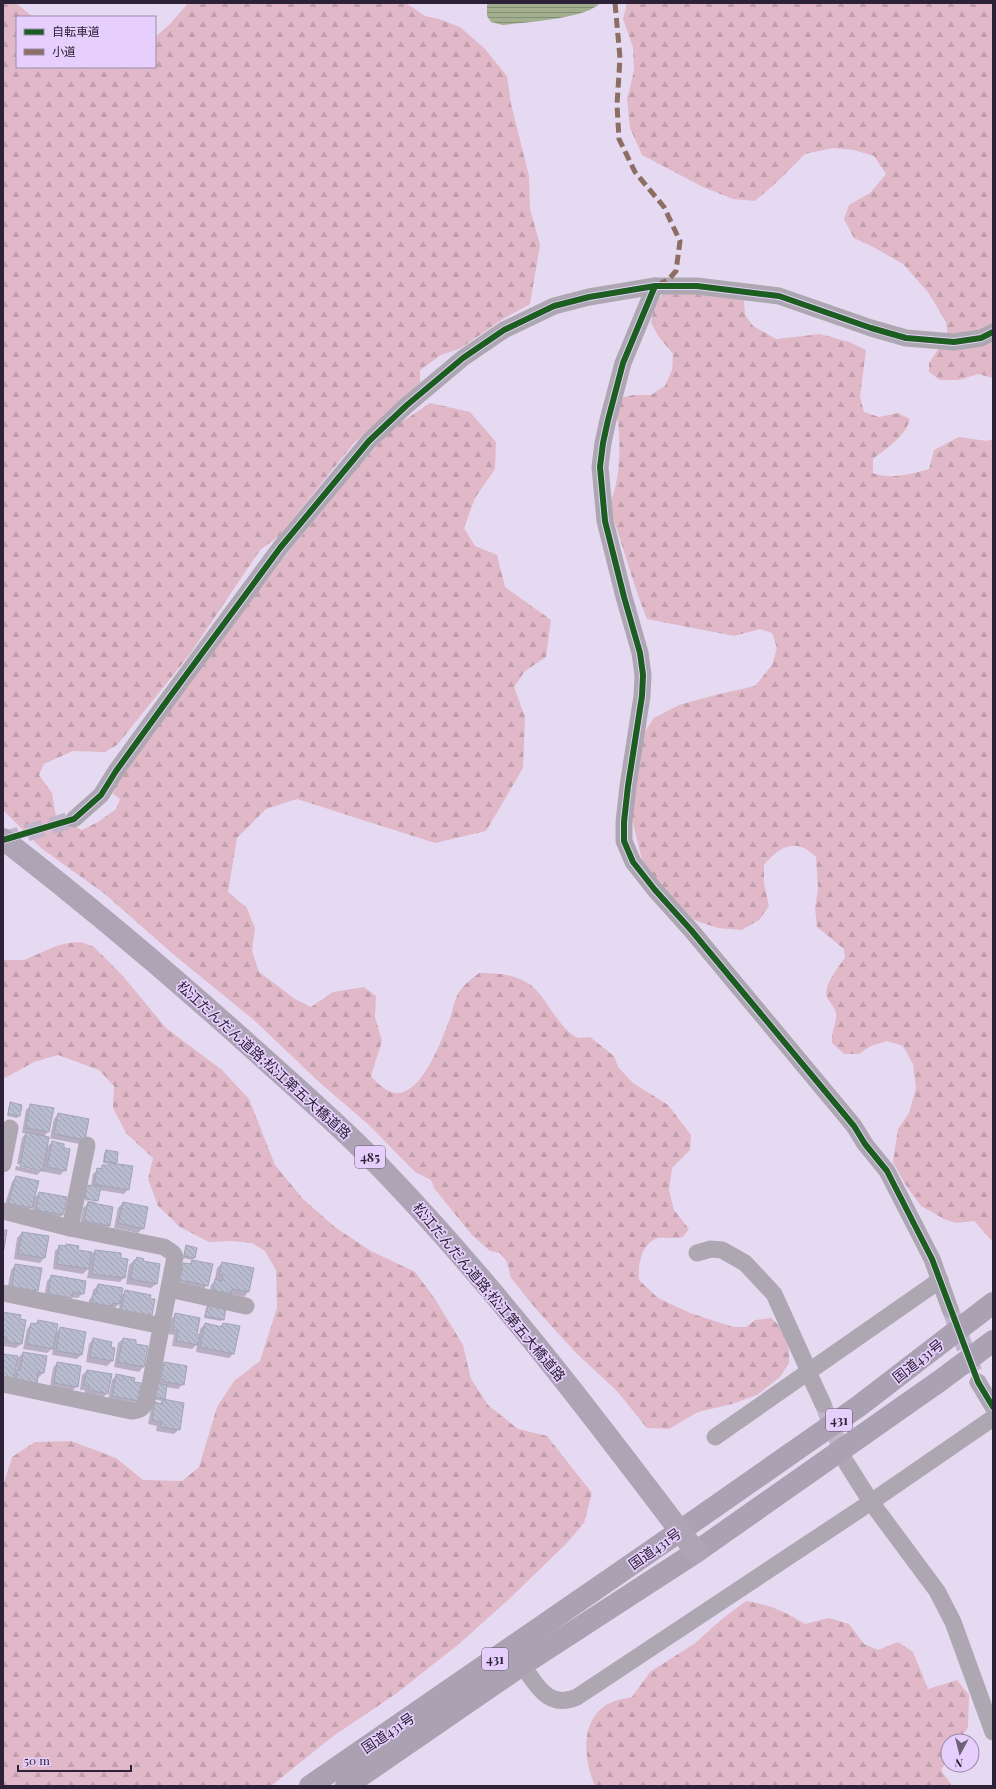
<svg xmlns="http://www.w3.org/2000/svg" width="996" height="1789" viewBox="0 0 996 1789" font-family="'Playfair Display','Noto Sans JP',serif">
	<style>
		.forest { fill: url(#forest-firs) }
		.water { fill: url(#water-rules) }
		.shadow { fill: #0003 }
		.building { fill: url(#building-back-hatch); stroke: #a1a4b7 }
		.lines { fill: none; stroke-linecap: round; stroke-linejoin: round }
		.minor-tunnel { stroke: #c1b5cc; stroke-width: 17; stroke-dasharray: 17 8; stroke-linecap: butt }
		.minor { stroke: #ada7b2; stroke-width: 17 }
		.trunk { stroke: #aaa2b2; stroke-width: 22 }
		.motorway { stroke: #ada4b5; stroke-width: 22 }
		.quiet { stroke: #8d6e63; stroke-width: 5; stroke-dasharray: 10 5; stroke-linecap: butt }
		.cycleway-casing { stroke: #e6cffc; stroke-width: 8 }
		.cycleway { stroke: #1b5e20; stroke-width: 6 }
		.labels { text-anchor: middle; stroke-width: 3.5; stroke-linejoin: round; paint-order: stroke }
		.shield { fill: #e6cffc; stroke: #645571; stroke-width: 1 }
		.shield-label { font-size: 13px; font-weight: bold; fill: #2c2136 }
		.street-label { font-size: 14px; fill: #2c2136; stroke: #e6cffc }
	</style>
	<defs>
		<pattern id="forest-firs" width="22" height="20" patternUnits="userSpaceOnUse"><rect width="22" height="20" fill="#e0b8c8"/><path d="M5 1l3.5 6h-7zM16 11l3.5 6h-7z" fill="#c09eac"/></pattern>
		<pattern id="water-rules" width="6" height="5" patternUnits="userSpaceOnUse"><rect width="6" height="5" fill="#a1af8f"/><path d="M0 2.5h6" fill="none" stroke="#838e76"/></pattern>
		<pattern id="building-back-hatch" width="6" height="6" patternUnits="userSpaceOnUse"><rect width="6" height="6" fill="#b9bccf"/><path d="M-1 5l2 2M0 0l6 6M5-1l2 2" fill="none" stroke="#9fa1b2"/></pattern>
	</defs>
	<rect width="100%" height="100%" fill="#e6daf2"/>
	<g class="forest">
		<path d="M3,3H16L33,17H17V67H155V37L170,24L188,3H406L425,16L439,19L460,27L484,48L507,76L511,104L529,176L530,209L540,245L530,304L503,319L461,348L441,355L420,370V383L354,443L279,536L260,550L190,654L117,745L105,752L73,751L44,764L39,775L52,793L56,817L82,830L98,822L116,809L120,799L113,794L121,773L281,561L356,469L393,428L430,403L470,412L496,442L495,469L475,498L464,528L475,546L497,555L505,587L551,620L546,657L525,671L514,687L525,717L523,768L486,831L435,843L297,799L266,809L237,838L228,892L247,908L255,928L252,951L259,972L295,999L311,1007L333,992L364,987L376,996L375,1017L382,1041L371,1076C377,1083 386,1092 396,1093C422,1095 441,1041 449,1021C453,1011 454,1000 459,992C463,985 473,978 479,973C497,973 517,974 532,986C546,997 563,1036 580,1038C583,1038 587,1037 590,1037L614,1056L618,1067L633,1083L668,1105L691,1135L690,1150L672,1168L669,1190L674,1210L689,1229L683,1237C674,1239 665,1237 658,1238C641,1243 638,1265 639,1280L658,1298L690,1313L733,1327H746L755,1320L771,1318L785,1331L789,1351V1363L780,1377L757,1395L732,1404L698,1412L669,1429L647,1428L616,1390L576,1353L536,1309L511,1278L507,1262L500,1253L490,1251L472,1235L434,1188L431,1180L415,1172L369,1125L319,1082L255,1021L173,954L105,894L41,848L3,810Z"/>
		<path d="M627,3H993V378L978,374L959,380H940L929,372V363L948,335L946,322L928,292L903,264L875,248L854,238L844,219L849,205L870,193L886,174L874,156L854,150L833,148L805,154L779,180L755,201L733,199L703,187L642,155L630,128L627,99L634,71L633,47L623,19Z"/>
		<path d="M675,283L732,284L744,301L745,315L753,326L776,339L820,334L849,342L866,350L860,397L864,412L879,417L898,413L910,419C905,437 887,448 873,459V473C891,480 911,474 929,469L934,450L959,437L987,441L993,439V1242L974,1221L956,1223L944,1219L921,1206L905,1184L893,1162L898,1129L909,1113L916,1088L913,1064L903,1046L887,1041L871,1046L859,1054H844L832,1043C831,1029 837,1025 836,1013C835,1007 829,1002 827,997C823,986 838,967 845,958L844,949L817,927L815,908L818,890L816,857C812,854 808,850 804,848C787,840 773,854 764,865V883L769,906L759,920L742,930L718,928L694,920L664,889L642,860L633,823L631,794L641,737L654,718L679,705L715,695L755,686L772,665L777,648L772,633L760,629L734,636L647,619C632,582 623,544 609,507C619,482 620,459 619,433C618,420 615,410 619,398L634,395H651L665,386L672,370L673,354L659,337L651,323C655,302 659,296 675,283Z"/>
		<path d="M81,942L94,947L122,975L166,1028L222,1070L249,1099L275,1165L303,1199L336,1228L371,1251L415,1272L435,1299L463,1345L471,1379L488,1405L518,1429L547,1436L592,1493L584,1523L566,1544L507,1601L459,1644L397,1693L332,1737L271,1786H3V1486L12,1457L35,1442L71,1441L116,1458L143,1480L182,1481L199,1467L217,1407L234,1381L260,1361L277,1308L276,1270L265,1251L252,1243L233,1241L209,1242L180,1227L158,1206L148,1179L153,1158L126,1133L113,1108L114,1086L99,1070L58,1055L34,1062L3,1079V960H24L56,946L68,943Z"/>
		<path d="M746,1601C770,1605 784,1611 805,1624L829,1618L849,1624L864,1644L878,1650L898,1642L913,1652L928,1689L957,1680L969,1695L968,1727L959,1741H948V1759L941,1770L952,1786H595C584,1761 579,1720 608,1704C615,1700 624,1699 632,1697L650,1672L694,1644L722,1619Z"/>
	</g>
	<path class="water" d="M487,3H600C586,19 525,22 503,25L491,22L487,16Z"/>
	<g class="shadow">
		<path d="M11,1103L19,1116L17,1118L7,1116L9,1106Z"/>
		<path d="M31,1105L48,1132L43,1137L50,1138L54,1119L58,1114L88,1120L80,1144L48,1138L46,1148L52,1142L65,1170L60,1175L41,1171L37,1175L15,1170L16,1166L40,1171V1169L17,1164L22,1138L26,1133H22L26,1110Z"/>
		<path d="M106,1151L116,1163L114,1165L128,1189L124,1194L99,1190L97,1201L84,1198L86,1188L91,1186L93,1174L103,1166H108L110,1164L103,1163L104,1153Z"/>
		<path d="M16,1177L33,1199L39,1193L65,1198L62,1215L57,1220L31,1215L33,1206L27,1212L4,1207L12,1182Z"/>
		<path d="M84,1200L96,1202L94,1204L109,1226L104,1230L80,1226L83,1208L89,1202Z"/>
		<path d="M123,1203L143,1228L138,1233L114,1228L118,1208Z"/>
		<path d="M22,1233L47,1237L44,1258L40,1263L14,1259L17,1238Z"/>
		<path d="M60,1246L65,1247L66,1246L90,1256L95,1251L124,1277L120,1282L87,1278L89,1268L83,1274L53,1269L55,1251Z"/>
		<path d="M187,1246L196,1248L194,1258L192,1260L183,1258L185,1248Z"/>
		<path d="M137,1258L156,1284L151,1288L126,1284L129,1265Z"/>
		<path d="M192,1261L207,1285L203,1290L175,1285L179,1268L183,1264L188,1265Z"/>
		<path d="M222,1263L248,1292L244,1297L230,1294L209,1295L211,1285L217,1279H215L217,1268Z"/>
		<path d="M15,1265L37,1290L33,1295L7,1291L11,1270Z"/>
		<path d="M52,1276L83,1293L78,1298L71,1297L66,1302L44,1298L47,1281Z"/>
		<path d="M98,1285L120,1297L125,1292L154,1300L151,1315L146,1320L117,1316L120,1303L115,1308H88L89,1300L92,1296L93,1290Z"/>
		<path d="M208,1306L223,1319L221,1321L204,1318L206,1308Z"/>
		<path d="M3,1313L21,1344L16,1348L3,1346Z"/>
		<path d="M176,1314L196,1335L199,1336L200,1329L205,1324L219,1327L223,1324L233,1354L229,1358L196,1352L197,1344L192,1349L172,1346L174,1335L168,1334L171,1319Z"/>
		<path d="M38,1321L55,1334L60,1328L81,1355L77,1359L52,1355L53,1348L47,1353L23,1349L27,1329L31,1324L35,1325Z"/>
		<path d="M93,1339L114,1349L112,1361L107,1366L86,1362L89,1344Z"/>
		<path d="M123,1339L143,1367L139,1372L114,1367L118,1343Z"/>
		<path d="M23,1353L45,1357L43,1373L38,1378L11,1385L3,1355L13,1376L16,1372L18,1358Z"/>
		<path d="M57,1363L77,1386L72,1391L50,1387L53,1368Z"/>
		<path d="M164,1363L183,1384L178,1389L166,1387L163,1400L183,1404L179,1429L174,1434L156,1431L157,1426L148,1424L151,1408L156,1404H159L162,1401L152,1399L159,1368Z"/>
		<path d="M87,1371L107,1393L103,1398L84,1395L85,1390H80L82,1375Z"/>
		<path d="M117,1375L133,1383L137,1400L132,1405L108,1400L112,1380Z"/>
	</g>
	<g class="building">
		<path d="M10,1102L22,1105L20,1116L8,1114Z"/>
		<path d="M30,1104L54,1108L49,1132L26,1128Z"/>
		<path d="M58,1113L89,1119L85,1140L54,1134Z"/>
		<path d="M26,1132L49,1137L43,1171L20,1166Z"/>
		<path d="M52,1141L64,1144V1148L70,1149L66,1171L47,1167Z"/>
		<path d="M106,1150L118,1152L117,1163L104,1161Z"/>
		<path d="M110,1163L133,1166L129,1190L94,1184L97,1168L102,1169V1165H110Z"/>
		<path d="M16,1176L39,1181L32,1208L8,1203Z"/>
		<path d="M87,1185L101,1187L98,1201L85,1199Z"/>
		<path d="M39,1192L67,1197L63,1215L36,1210Z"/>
		<path d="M88,1202L113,1207L110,1226L84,1221Z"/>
		<path d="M123,1202L148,1207L144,1229L118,1223Z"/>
		<path d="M3,1230H7L4,1249H3Z"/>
		<path d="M22,1232L49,1236L45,1258L18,1254Z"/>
		<path d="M66,1244L79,1246L78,1250L92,1252L89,1269L57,1264L59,1245L66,1246Z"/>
		<path d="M186,1245L197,1248L195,1258L184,1256Z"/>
		<path d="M95,1250L121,1253V1258L128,1259L125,1278L92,1274Z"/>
		<path d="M137,1257L144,1259L143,1261L160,1264L157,1284L130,1279L134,1260H136Z"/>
		<path d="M192,1260L213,1264L208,1286L180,1280L183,1263L191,1264Z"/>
		<path d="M222,1262L254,1268L249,1292L232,1289L231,1294L213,1290L215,1279L222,1281L223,1275L219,1274Z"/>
		<path d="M15,1264L42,1268L38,1291L12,1287Z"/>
		<path d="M51,1275L86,1281L84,1294L73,1292L72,1298L48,1294Z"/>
		<path d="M98,1284L123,1288L120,1304L113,1303L112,1306L92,1303L93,1294H96Z"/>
		<path d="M125,1290L151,1295L150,1299H155L152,1315L121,1312Z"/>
		<path d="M208,1305L226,1308L224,1320L205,1316Z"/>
		<path d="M3,1312L21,1315L20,1319L26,1320L22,1344L6,1342L7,1337H3Z"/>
		<path d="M175,1313L200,1318L197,1334L200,1335L198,1345L176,1341L178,1331L173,1330Z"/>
		<path d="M38,1320L58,1324L53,1349L27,1344L31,1323L37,1324Z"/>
		<path d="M205,1323L222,1327L223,1323L240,1326L234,1354L200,1347Z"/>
		<path d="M60,1327L86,1332L82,1355L56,1351Z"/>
		<path d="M93,1338L112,1342L111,1347L115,1348L113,1361L90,1357Z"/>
		<path d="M123,1338L136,1340V1344L148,1346L144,1367L118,1362Z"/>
		<path d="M23,1352L47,1356L44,1373L38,1372L37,1384L16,1381L17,1370H20Z"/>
		<path d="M3,1354L18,1356L14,1378L3,1379Z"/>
		<path d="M57,1362L81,1366L78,1387L54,1383Z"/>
		<path d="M164,1362L187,1366L184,1385L165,1382V1380L161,1379Z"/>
		<path d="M87,1370L112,1374L108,1394L89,1390V1386L84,1385Z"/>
		<path d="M116,1374L135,1378L134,1382L141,1383L138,1401L112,1396Z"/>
		<path d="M156,1383L167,1385L165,1399L154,1397Z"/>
		<path d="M163,1399L184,1403L180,1430L161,1427V1422L152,1420L155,1402L162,1404Z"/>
	</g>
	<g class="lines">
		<g class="minor-tunnel">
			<path d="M3,840L74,819"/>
			<path d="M950,1309L978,1382"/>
			<path d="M823,1404L845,1460"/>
		</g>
		<g class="minor">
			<path d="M655,286L623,363L608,420L603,443L600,467L605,521L624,597L640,653L643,675L642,696L628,786L624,822V841L633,862L655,890L691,930L854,1126L865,1144L887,1171L932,1259L950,1309"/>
			<path d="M74,819L101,795L116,771L169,698L280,548L369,441L407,405L463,358L504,330L554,306L589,297L655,286H697L779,296L871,328L906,338L954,342L981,338L993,332"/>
			<path d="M3,1164L10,1128"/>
			<path d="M3,1211L70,1228L164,1247L173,1253L175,1257L147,1400C143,1408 140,1411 131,1411L3,1384"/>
			<path d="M70,1228L87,1145"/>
			<path d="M697,1253L711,1249L722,1250L745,1263L774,1294L807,1367"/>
			<path d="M169,1289L246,1306"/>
			<path d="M3,1293L162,1326"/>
			<path d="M810,1376L823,1404"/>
			<path d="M978,1382L993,1407"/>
			<path d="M715,1437L940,1280"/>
			<path d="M847,1464L871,1502L937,1591L953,1622L993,1732"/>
			<path d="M522,1665C537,1685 548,1710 577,1697L871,1502L993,1418"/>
		</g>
		<g class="trunk">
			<path d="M310,1786L680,1531L859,1406L993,1303"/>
			<path d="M346,1786L522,1665L696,1552L941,1380L993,1341"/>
		</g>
		<path class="motorway" d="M3,839C92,908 177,980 260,1055C302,1093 346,1131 385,1172C498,1290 597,1421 696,1552"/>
		<path class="quiet" d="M615,3L620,58L617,105L619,139L635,172L664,207L680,241L676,271L669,279L660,284"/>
		<defs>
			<g id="cycleway">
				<path d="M655,286L623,363L608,420L603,443L600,467L605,521L624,597L640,653L643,675L642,696L628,786L624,822V841L633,862L655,890L691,930L854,1126L865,1144L887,1171L932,1259L978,1382L993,1407"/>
				<path d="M3,840L74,819L101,795L116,771L169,698L280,548L369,441L407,405L463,358L504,330L554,306L589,297L655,286H697L779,296L871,328L906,338L954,342L981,338L993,332"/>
			</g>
		</defs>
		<use href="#cycleway" class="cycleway-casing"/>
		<use href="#cycleway" class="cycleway"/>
	</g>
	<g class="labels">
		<g class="shield">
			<rect x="355" y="1146" width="30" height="22" rx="3"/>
			<rect x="826" y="1409" width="26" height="22" rx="3"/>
			<rect x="482" y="1648" width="26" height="22" rx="3"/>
		</g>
		<g class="shield-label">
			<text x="370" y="1162">485</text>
			<text x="839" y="1425">431</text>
			<text x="495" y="1664">431</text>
		</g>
		<g class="street-label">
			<text transform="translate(264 1060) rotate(42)" y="5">松江だんだん道路;松江第五大橋道路</text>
			<text transform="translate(489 1292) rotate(50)" y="5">松江だんだん道路;松江第五大橋道路</text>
			<text transform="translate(918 1361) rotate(-38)" y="5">国道431号</text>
			<text transform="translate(655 1549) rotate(-35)" y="5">国道431号</text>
			<text transform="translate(388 1733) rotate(-34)" y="5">国道431号</text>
		</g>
	</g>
	<rect width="996" height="1789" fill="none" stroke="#2c2136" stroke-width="8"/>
	<rect x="16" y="16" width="140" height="52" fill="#e6cffc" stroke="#9c89ad"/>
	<rect x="24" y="29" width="20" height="6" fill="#1b5e20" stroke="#9c89ad"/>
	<text x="52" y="36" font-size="12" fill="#2c2136">自転車道</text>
	<rect x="24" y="49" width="20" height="6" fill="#8d6e63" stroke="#9c89ad"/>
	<text x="52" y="56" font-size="12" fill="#2c2136">小道</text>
	<g transform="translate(960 1753) rotate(187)"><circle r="19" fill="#e6cffc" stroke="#9c89ad"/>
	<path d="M0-3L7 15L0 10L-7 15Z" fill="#6d6278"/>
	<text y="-6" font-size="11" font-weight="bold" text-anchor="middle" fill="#2c2136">N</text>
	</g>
	<path d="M18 1765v6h113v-6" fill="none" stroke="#2c2136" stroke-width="2"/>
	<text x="24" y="1765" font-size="12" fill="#2c2136" stroke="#e6cffc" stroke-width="3" paint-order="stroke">50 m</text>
</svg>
